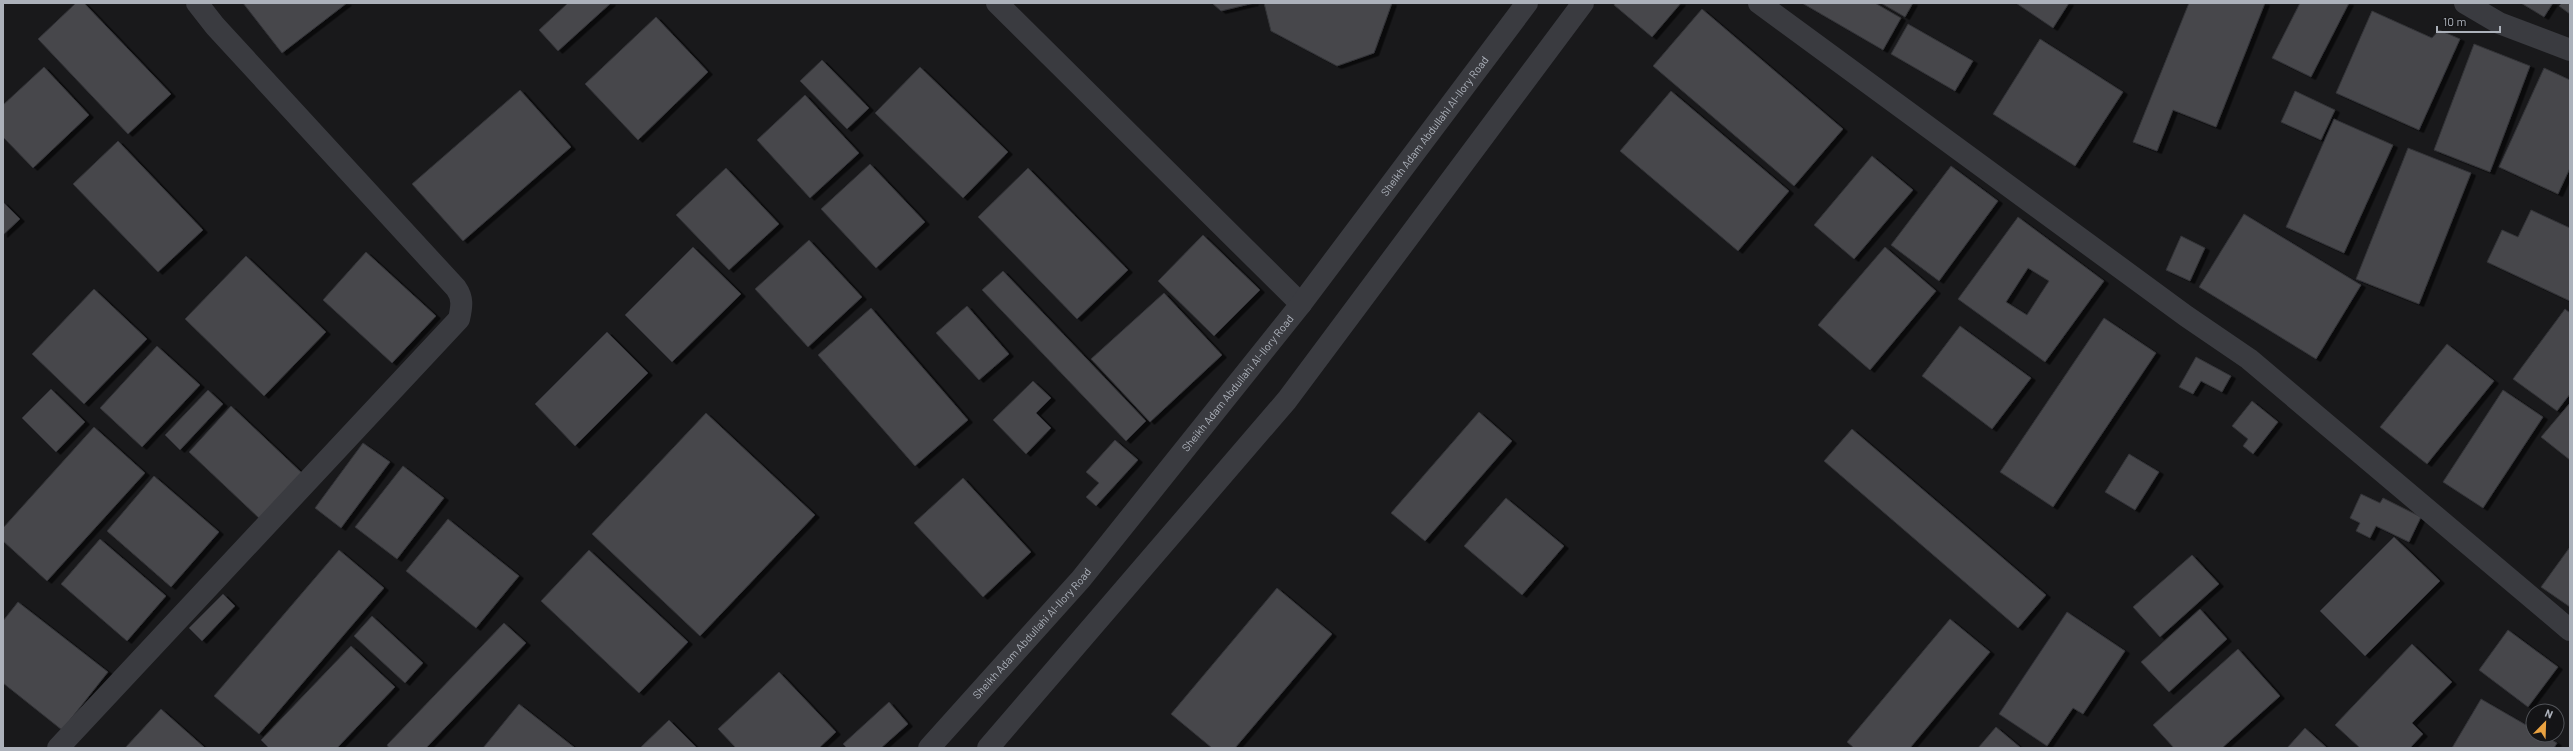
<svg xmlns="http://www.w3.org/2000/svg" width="2573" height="751" viewBox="0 0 2573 751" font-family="Barlow,sans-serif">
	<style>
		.building { fill: #46474b; stroke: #333337; fill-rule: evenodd; filter: url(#shadow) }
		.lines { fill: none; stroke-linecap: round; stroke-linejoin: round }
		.minor { stroke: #3a3b40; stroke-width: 22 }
		.labels { text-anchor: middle; stroke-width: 3; stroke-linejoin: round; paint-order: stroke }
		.street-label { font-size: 11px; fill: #acb1ba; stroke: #141416 }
	</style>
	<defs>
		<filter id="shadow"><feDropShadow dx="4.5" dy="2.5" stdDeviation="0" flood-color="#0009"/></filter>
	</defs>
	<rect width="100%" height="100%" fill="#19191b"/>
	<g class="building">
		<path d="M76,3H84L171,94L128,134L38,39Z"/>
		<path d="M243,3H347L282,53Z"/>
		<path d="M568,3H611L558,51L539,30Z"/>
		<path d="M1212,3H1254L1221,11Z"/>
		<path d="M1264,3H1392L1374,53L1337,66L1271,31Z"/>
		<path d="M1615,3H1681L1652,37L1614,5Z"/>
		<path d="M1802,3H1875L1901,18L1883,50Z"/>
		<path d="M1881,3H1913L1905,17Z"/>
		<path d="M2016,3H2069L2053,28Z"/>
		<path d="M2189,3H2265L2216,127L2173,110L2157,151L2133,142Z"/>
		<path d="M2300,3H2349L2311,77L2272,58Z"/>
		<path d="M2521,3H2553L2544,17Z"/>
		<path d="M2562,3H2570V14L2559,6Z"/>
		<path d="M1702,9L1843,129L1794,186L1653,66Z"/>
		<path d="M2372,11L2432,38L2439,30L2460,39L2419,130L2336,93Z"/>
		<path d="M656,17L708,72L638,140L585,84Z"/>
		<path d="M1908,24L1973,61L1955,91L1891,54Z"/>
		<path d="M2040,39L2123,92L2075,166L1993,114Z"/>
		<path d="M2474,44L2530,66L2490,172L2434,150Z"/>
		<path d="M822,60L869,108L847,129L800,81Z"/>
		<path d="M44,67L89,115L33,168L3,137V105Z"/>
		<path d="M920,67L1008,152L963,198L875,113Z"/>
		<path d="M2544,68L2570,80V168L2558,194L2499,167Z"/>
		<path d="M520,90L571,147L463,241L412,184Z"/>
		<path d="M1671,91L1789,191L1738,251L1620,151Z"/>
		<path d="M2295,91L2335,110L2321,140L2281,122Z"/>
		<path d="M805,95L859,153L810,198L757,140Z"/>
		<path d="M2334,119L2393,145L2344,253L2286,227Z"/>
		<path d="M118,141L203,230L158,272L73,184Z"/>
		<path d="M2408,148L2471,173L2419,304L2356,279Z"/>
		<path d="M1872,156L1913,190L1854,259L1814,225Z"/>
		<path d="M870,164L925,222L876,268L821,209Z"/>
		<path d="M1951,166L1998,201L1939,281L1891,245Z"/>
		<path d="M726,168L779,224L729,270L676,215Z"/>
		<path d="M1028,168L1128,270L1077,319L978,217Z"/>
		<path d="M3,202L20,219L3,235Z"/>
		<path d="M2531,210L2570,228V301L2487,262L2502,230L2518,237Z"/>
		<path d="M2244,214L2361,285L2316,359L2199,287Z"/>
		<path d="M2018,217L2104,281L2045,362L1958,299ZM2028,268L2049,281L2027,315L2006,302Z"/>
		<path d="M1203,235L1260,290L1214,336L1158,281Z"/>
		<path d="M2181,236L2205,248L2190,281L2166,270Z"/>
		<path d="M809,240L862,297L808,347L755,289Z"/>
		<path d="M693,247L741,294L672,362L625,315Z"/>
		<path d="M1885,247L1936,291L1870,370L1818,325Z"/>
		<path d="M366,252L436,316L392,363L323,300Z"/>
		<path d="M246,256L326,332L264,396L185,319Z"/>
		<path d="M1003,271L1146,421L1126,441L982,290Z"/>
		<path d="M94,289L147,339L84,404L32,354Z"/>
		<path d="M1164,293L1222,355L1150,422L1091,359Z"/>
		<path d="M967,306L1009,354L979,380L936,333Z"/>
		<path d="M871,308L968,420L915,466L818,355Z"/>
		<path d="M2565,309L2570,313V394L2557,411L2513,379Z"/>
		<path d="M2104,318L2156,353L2053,507L2000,472Z"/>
		<path d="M1960,326L2031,378L1992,429L1922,376Z"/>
		<path d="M607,332L648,373L575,446L535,404Z"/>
		<path d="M2447,344L2494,381L2427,464L2380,427Z"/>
		<path d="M157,346L200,385L142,447L100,408Z"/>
		<path d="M2196,357L2231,376L2222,392L2201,381L2193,394L2179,387Z"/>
		<path d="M1033,381L1051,398L1036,413L1051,428L1026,454L993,420Z"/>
		<path d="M51,389L85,422L56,452L22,418Z"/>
		<path d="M208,390L223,404L180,450L165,435Z"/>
		<path d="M2503,390L2543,417L2483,508L2443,482Z"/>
		<path d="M2252,401L2278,422L2253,454L2243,446L2248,439L2232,426Z"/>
		<path d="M2570,403V460L2541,437Z"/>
		<path d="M231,406L304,475L261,520L189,452Z"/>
		<path d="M1479,412L1512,441L1425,541L1391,513Z"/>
		<path d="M706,413L815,515L700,636L592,534Z"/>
		<path d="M94,427L145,473L47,581L3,541V528Z"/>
		<path d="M1852,429L2046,595L2018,628L1824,461Z"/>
		<path d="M1115,440L1138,460L1096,506L1086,497L1099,483L1086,472Z"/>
		<path d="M363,443L390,462L341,528L315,508Z"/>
		<path d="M2129,454L2159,472L2135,510L2105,492Z"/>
		<path d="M403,466L444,498L397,559L355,527Z"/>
		<path d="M154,476L219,532L171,587L107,531Z"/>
		<path d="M963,478L1031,552L983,597L914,523Z"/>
		<path d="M2361,494L2380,503L2383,498L2421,517L2409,542L2376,526L2370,538L2356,531L2360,523L2350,518Z"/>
		<path d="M1506,498L1564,546L1522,595L1464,546Z"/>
		<path d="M448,519L519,576L476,628L406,571Z"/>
		<path d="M2394,537L2440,581L2365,656L2320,611Z"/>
		<path d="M100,539L166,596L127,641L61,584Z"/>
		<path d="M2570,547V607L2541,587Z"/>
		<path d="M339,550L384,588L259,734L214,696Z"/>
		<path d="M589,550L688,642L639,693L541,601Z"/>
		<path d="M2192,555L2219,584L2160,637L2133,607Z"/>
		<path d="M1277,588L1332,634L1235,748H1212L1171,714Z"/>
		<path d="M223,594L235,606L202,641L189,628Z"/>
		<path d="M18,602L108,672L62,730L3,683V621Z"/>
		<path d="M2200,609L2227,639L2169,692L2141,662Z"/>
		<path d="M2067,612L2125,651L2083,714L2073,708L2047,746L1999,714Z"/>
		<path d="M372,616L423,663L405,683L354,636Z"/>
		<path d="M1950,619L1990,652L1910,748H1854L1847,742Z"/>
		<path d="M504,623L526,643L426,748H389L387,745Z"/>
		<path d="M2508,630L2558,667L2528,707L2479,670Z"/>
		<path d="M2412,644L2452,682L2412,723L2423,734L2410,748H2360L2335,725Z"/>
		<path d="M351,646L395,687L337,748H269L261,740Z"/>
		<path d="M2238,649L2280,696L2222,748H2174L2153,725Z"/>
		<path d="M779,672L836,732L819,748H736L718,729Z"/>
		<path d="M2481,699L2533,729V735H2543L2557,743L2554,748H2452Z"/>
		<path d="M889,702L908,724L881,748H847L843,744Z"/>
		<path d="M519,704L575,748H483Z"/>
		<path d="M161,709L205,748H125Z"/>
		<path d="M669,720L697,748H640Z"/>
		<path d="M1996,727L2021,748H1978Z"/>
		<path d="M2305,728L2327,748H2287Z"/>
	</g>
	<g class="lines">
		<g class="minor">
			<path d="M997,3L1301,304"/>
			<path d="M1759,3L2186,316L2249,359L2570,630"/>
			<path d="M2465,3L2499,23L2570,50"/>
			<path d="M58,748L459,319C462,306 463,298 456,288L215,26L197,3"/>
			<path id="s1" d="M929,748L1081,579L1301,304L1527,3"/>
			<path d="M988,748L1287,400L1583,3"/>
		</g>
	</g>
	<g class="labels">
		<g class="street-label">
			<text dy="4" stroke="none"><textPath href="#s1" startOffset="802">Sheikh Adam Abdullahi Al-Ilory Road</textPath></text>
			<text dy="4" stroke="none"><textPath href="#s1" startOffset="478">Sheikh Adam Abdullahi Al-Ilory Road</textPath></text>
			<text dy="4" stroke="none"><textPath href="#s1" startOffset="154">Sheikh Adam Abdullahi Al-Ilory Road</textPath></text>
		</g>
	</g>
	<rect width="2573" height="751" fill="none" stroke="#acb1ba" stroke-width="8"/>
	<g transform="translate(2545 723) rotate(23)"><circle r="19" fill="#141416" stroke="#515358"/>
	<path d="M0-3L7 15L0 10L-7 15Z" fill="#eaa241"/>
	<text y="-6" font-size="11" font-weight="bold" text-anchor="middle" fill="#acb1ba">N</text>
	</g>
	<path d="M2437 26v6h63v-6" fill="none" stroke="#acb1ba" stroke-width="2"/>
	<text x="2443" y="26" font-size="12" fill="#acb1ba" stroke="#141416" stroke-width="3" paint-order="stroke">10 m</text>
</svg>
